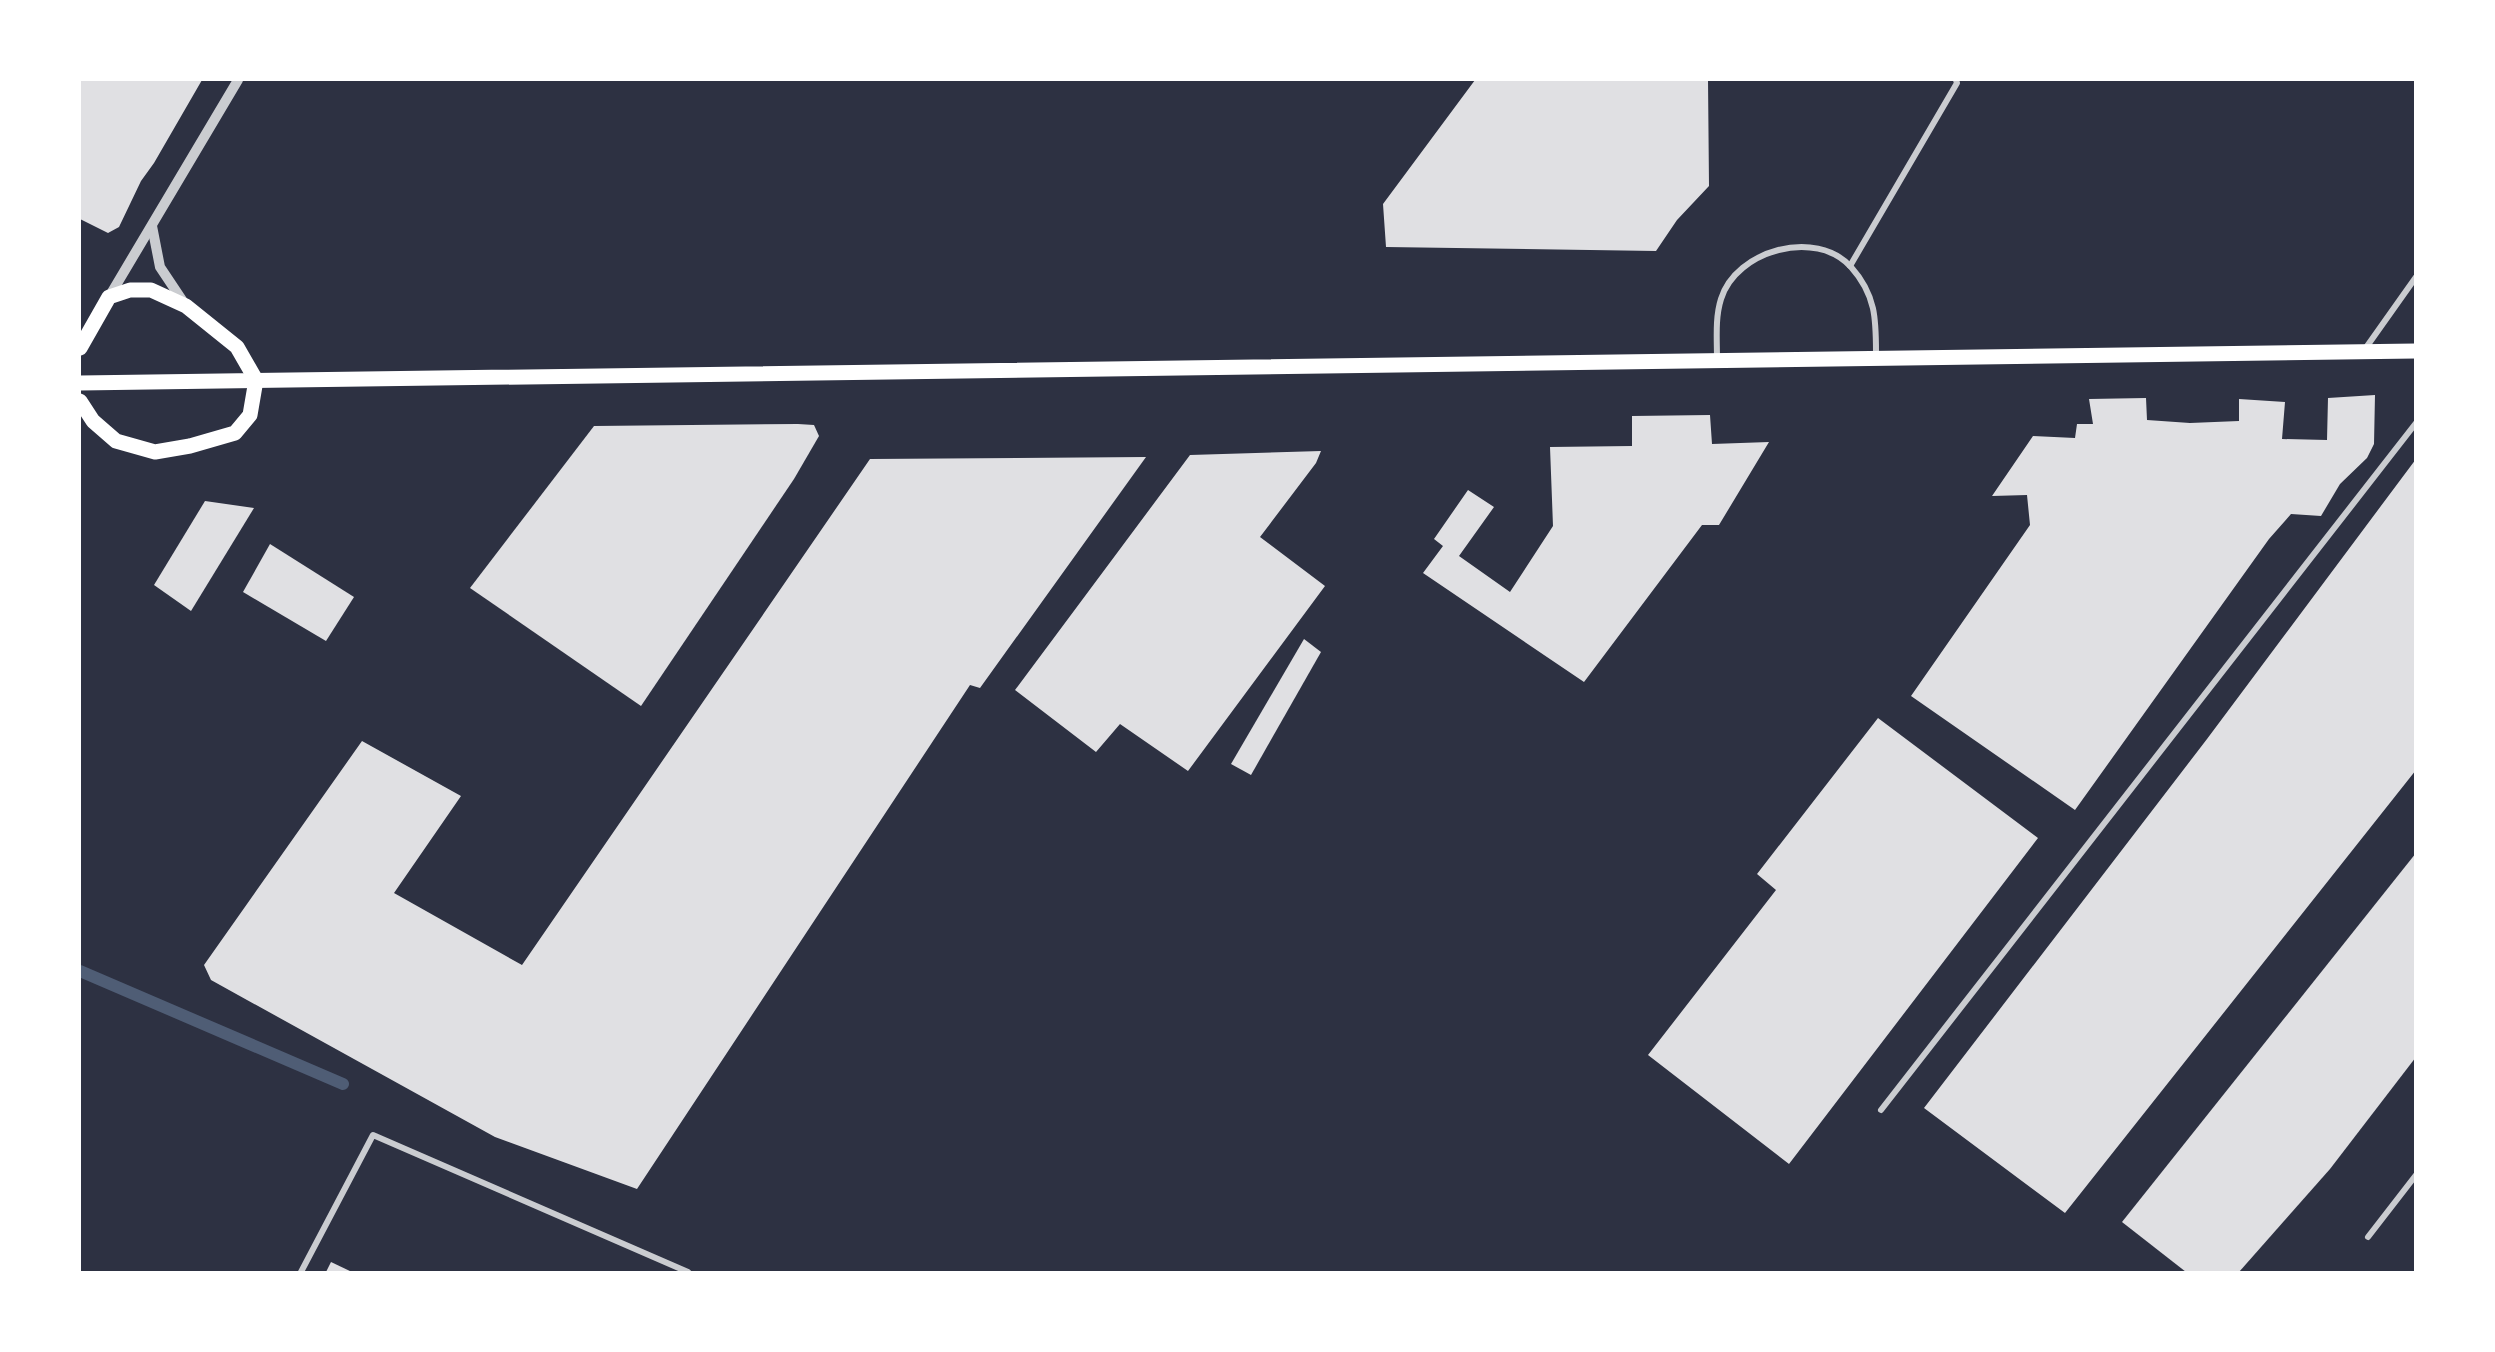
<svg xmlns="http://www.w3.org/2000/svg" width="2495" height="1352" viewBox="0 0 2495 1352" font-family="Signika,sans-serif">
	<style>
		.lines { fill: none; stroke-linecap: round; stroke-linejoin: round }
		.stream { stroke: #4f5d75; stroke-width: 12 }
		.building { fill: #e0e0e3 }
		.minor { stroke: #caccd0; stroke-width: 6 }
		.tertiary { stroke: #caccd0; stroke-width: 10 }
		.primary { stroke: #fff; stroke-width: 15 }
	</style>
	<rect width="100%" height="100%" fill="#2d3142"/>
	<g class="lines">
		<path class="stream" d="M80,971L343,1084"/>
	</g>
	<g class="building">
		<path d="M80,80H202L154,163L141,181L119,227L108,233L80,219Z"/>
		<path d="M1475,80H1708L1709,186L1677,220L1656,251L1386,247L1383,204Z"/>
		<path d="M2375,395L2374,444L2367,458L2340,484L2321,516L2291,514L2269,539L2075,810L1911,696L2030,525L2027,495L1992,496L2033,436L2075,438L2077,424H2093L2089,399L2146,398L2147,420L2190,423L2239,421V399L2285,402L2282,439L2327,440L2328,398Z"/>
		<path d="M1710,415L1712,444L1769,442L1719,525H1702L1584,682L1423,573L1443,546L1434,539L1468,490L1494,507L1459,556L1510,592L1553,526L1550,447L1632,446V416Z"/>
		<path d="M798,424L814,425L819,436L794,479L641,706L470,588L594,426Z"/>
		<path d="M1321,451L1316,463L1260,537L1325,586L1188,771L1120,724L1096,752L1015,690L1190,455Z"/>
		<path d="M1146,457L980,688L970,685L637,1189L495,1137L211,980L204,965L362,741L461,796L394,893L522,965L870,459Z"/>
		<path d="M2416,459V770L2065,1213L1924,1108L2207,739Z"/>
		<path d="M205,501L254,508L191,611L154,585Z"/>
		<path d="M270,544L354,597L326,641L243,592Z"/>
		<path d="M1304,639L1321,652L1251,775L1231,764Z"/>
		<path d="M1878,718L2038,838L1789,1164L1648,1055L1776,890L1757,874Z"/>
		<path d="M2416,853V1057L2330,1169L2239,1272H2186L2122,1222Z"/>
		<path d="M331,1262L352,1272H326Z"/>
	</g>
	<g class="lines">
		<g class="minor">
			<path d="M1850,266L1957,83L1956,80"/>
			<path d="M2365,349L2416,277"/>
			<path d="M1717,359C1717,339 1715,318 1721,299C1736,250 1816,228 1851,267C1877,296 1876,322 1876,357"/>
			<path d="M1881,1110L2416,423"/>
			<path d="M2368,1237L2416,1175"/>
			<path d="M301,1272L373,1135L688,1272"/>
		</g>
		<g class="tertiary">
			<path d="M152,226L160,267L186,306"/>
			<path d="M109,297L238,80"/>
		</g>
		<g class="primary">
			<path d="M80,348L109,297L130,290H151L186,306L237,347L256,380L250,415L235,433L190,446L155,452L116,441L93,421L80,401"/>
			<path d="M80,383L2416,351"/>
		</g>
	</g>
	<rect width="2495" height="1352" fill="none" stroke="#ffffff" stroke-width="162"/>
</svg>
